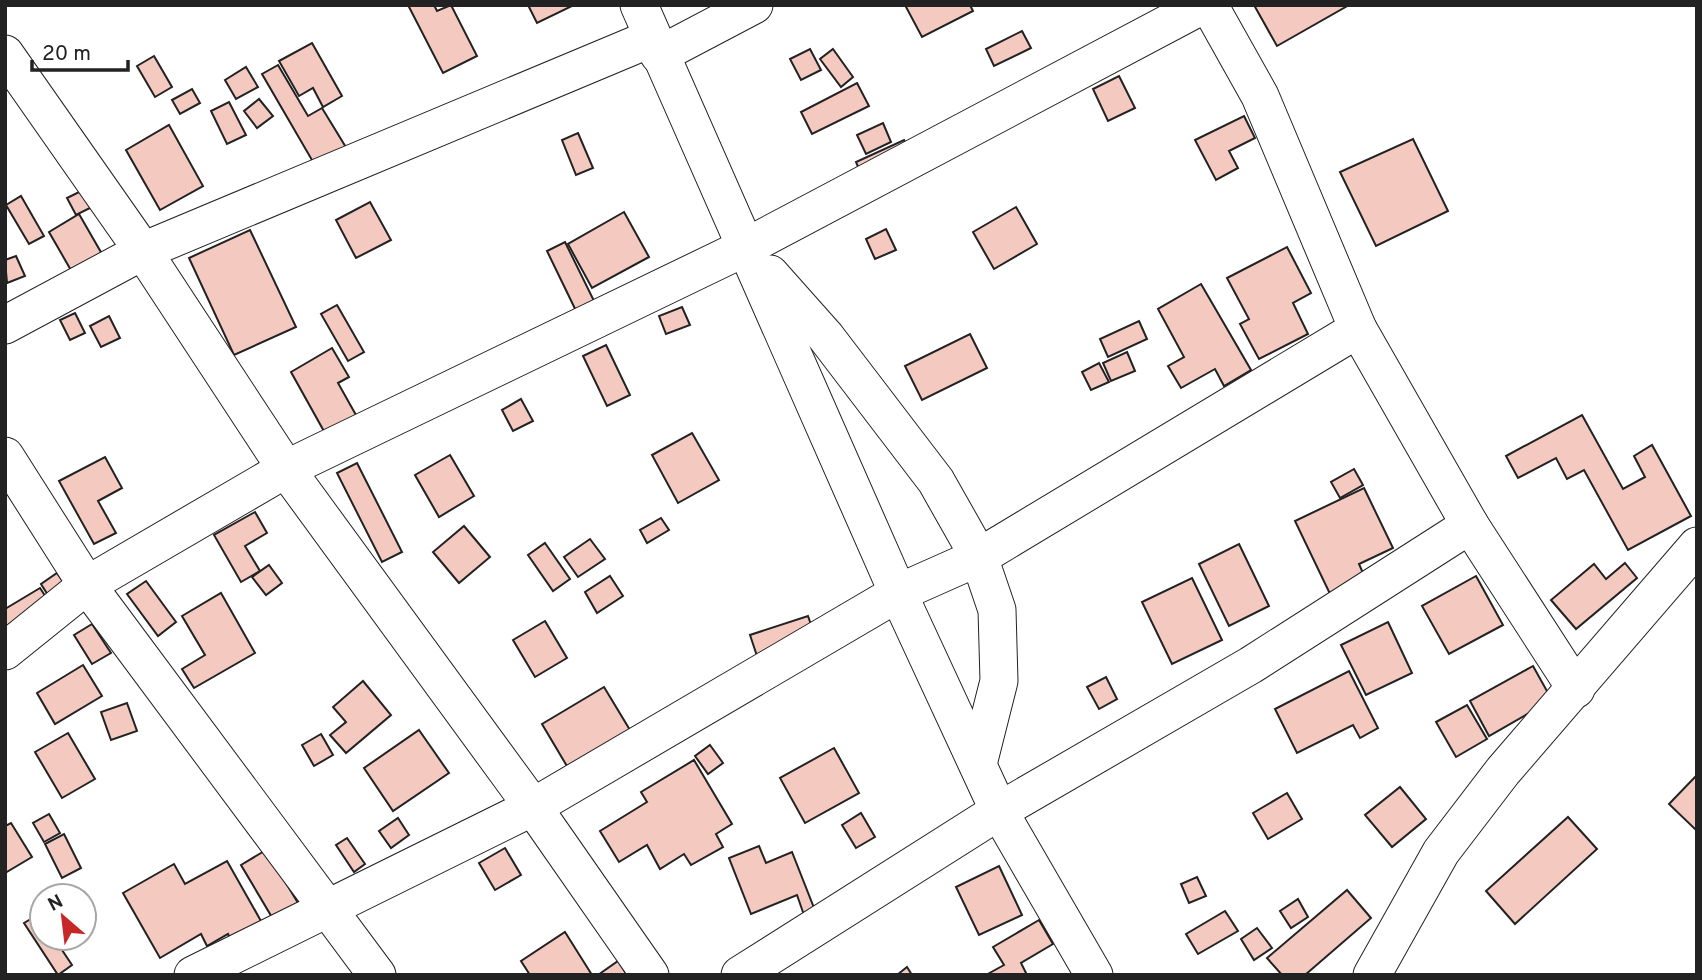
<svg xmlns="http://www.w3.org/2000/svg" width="1702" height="980" viewBox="0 0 1702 980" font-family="Overpass,sans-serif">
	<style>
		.building { fill: #f3c9c0; stroke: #222; stroke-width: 2 }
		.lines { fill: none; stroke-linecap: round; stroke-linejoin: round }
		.minor-casing { stroke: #222; stroke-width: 39 }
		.minor { stroke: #fff; stroke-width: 37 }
	</style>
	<rect width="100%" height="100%" fill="#fff"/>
	<g class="building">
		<path d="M408,5H434L437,11L451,5L477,56L443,73Z"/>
		<path d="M528,5H571L572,6L537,23Z"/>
		<path d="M905,5H970L973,11L922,37Z"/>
		<path d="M1254,5H1349L1277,46Z"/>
		<path d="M1022,31L1031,48L994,66L986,49Z"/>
		<path d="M312,43L342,96L323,107L313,88L299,96L279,61Z"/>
		<path d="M810,49L821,70L801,80L790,59Z"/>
		<path d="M833,49L853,77L841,87L820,59Z"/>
		<path d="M154,56L172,87L155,97L137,66Z"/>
		<path d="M278,65L308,116L322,108L347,149L316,167L262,74Z"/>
		<path d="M246,67L258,87L236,99L225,80Z"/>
		<path d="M1119,76L1135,108L1108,121L1093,89Z"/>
		<path d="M857,83L869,106L812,134L801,112Z"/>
		<path d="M192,89L200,103L180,114L172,100Z"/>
		<path d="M259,99L273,116L257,128L244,111Z"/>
		<path d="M229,102L246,135L227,144L211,111Z"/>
		<path d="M1244,116L1255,138L1229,151L1238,168L1216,180L1195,140Z"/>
		<path d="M883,123L891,142L866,154L857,135Z"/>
		<path d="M169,125L203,186L160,210L126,150Z"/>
		<path d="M578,133L593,168L576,175L562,140Z"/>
		<path d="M1413,139L1448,211L1376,246L1340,172Z"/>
		<path d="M904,140L911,156L863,179L856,162Z"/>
		<path d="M85,189L94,206L76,215L67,198Z"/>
		<path d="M21,196L44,236L29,244L6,205Z"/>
		<path d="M370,202L391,240L356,258L336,220Z"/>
		<path d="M1016,207L1037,244L994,269L973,232Z"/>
		<path d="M624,212L649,257L592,288L568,244Z"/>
		<path d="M79,214L102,254L72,272L49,232Z"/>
		<path d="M886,229L896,250L875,259L866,239Z"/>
		<path d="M250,230L296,327L234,355L189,258Z"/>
		<path d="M565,242L598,309L580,319L547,251Z"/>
		<path d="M1287,247L1311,293L1293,303L1308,334L1259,359L1240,324L1249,319L1227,278Z"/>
		<path d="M16,256L25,276L7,283L5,260Z"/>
		<path d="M1201,284L1251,370L1224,386L1215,369L1181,388L1168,366L1184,357L1158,309Z"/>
		<path d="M337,305L364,352L348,361L321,314Z"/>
		<path d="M682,307L690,325L666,334L659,316Z"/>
		<path d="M75,313L85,333L70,340L60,320Z"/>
		<path d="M109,316L120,338L101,347L90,326Z"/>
		<path d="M1139,321L1147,339L1108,357L1100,339Z"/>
		<path d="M970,334L987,368L922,400L905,366Z"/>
		<path d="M606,345L630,395L607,406L583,356Z"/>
		<path d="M332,348L349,377L338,383L361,424L330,442L291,372Z"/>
		<path d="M1127,352L1135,371L1111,381L1103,363Z"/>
		<path d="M1099,363L1109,382L1091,390L1082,372Z"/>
		<path d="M521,399L533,421L513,431L502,410Z"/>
		<path d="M1582,415L1623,489L1645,477L1634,456L1652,445L1691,516L1628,550L1584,470L1567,479L1556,458L1518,478L1506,456Z"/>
		<path d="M692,433L719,480L678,503L652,455Z"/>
		<path d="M450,455L474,496L439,517L415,475Z"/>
		<path d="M105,457L122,488L98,501L116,533L94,544L59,481Z"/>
		<path d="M357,463L402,552L382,562L337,473Z"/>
		<path d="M1354,469L1363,485L1340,498L1331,482Z"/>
		<path d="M1364,488L1393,548L1359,564L1366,580L1331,596L1295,521Z"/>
		<path d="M255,512L267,533L245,546L260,571L241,582L214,535Z"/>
		<path d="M661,518L669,530L647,543L640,530Z"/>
		<path d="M464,526L490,557L459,583L433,552Z"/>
		<path d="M590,539L605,559L578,577L564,557Z"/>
		<path d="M545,543L570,579L553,591L528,555Z"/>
		<path d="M1239,544L1269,606L1229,626L1199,564Z"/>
		<path d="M1625,563L1637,578L1576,629L1551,600L1594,564L1606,579Z"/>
		<path d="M269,565L282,583L266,595L252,577Z"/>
		<path d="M57,573L70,592L53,603L41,584Z"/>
		<path d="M610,576L623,596L597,613L585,592Z"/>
		<path d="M1476,576L1503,625L1449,654L1422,606Z"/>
		<path d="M1192,578L1222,640L1172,664L1142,602Z"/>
		<path d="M146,581L176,622L158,636L127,594Z"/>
		<path d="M40,588L53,608L5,637V609Z"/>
		<path d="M221,593L255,653L194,688L182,669L205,655L182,616Z"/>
		<path d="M808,616L818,645L760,665L750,635Z"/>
		<path d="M545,621L567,658L535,677L513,640Z"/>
		<path d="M1388,622L1412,673L1366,695L1341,645Z"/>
		<path d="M92,624L111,653L92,664L74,635Z"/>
		<path d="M83,665L102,696L55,724L37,693Z"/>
		<path d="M1533,666L1552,700L1489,736L1470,701Z"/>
		<path d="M1349,671L1378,728L1360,738L1353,725L1297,753L1275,709Z"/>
		<path d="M1106,677L1117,699L1099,709L1087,687Z"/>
		<path d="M363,681L391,715L346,753L330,735L346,722L333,707Z"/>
		<path d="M604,687L636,740L574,778L542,724Z"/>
		<path d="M127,703L137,731L111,740L101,712Z"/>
		<path d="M1467,705L1487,739L1456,757L1436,722Z"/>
		<path d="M419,730L449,773L393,811L364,768Z"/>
		<path d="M68,733L95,779L62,798L35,752Z"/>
		<path d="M321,734L333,755L314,766L302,745Z"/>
		<path d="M710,745L723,763L708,774L695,756Z"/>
		<path d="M834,748L859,793L805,823L780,778Z"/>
		<path d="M694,760L732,824L716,834L723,847L691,865L684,854L660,869L647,845L619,862L600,831L647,802L641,792Z"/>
		<path d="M1695,777L1697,778V831L1669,804Z"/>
		<path d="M1400,787L1426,819L1392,847L1365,815Z"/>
		<path d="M1287,793L1302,819L1268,839L1253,813Z"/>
		<path d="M861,813L875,837L856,848L842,825Z"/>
		<path d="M49,814L60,833L44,842L33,823Z"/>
		<path d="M1568,817L1597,849L1515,924L1486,891Z"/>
		<path d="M398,818L409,835L391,848L379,831Z"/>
		<path d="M11,823L32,857L5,873V826Z"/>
		<path d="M64,834L81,868L62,878L45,844Z"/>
		<path d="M347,838L365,864L354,872L336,845Z"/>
		<path d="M759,846L766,863L792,852L816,913L805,918L797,895L751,914L729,858Z"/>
		<path d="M505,848L521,875L495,890L479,863Z"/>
		<path d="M266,850L298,903L273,919L241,865Z"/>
		<path d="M227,861L261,921L230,938L228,934L207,946L201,934L160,958L123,893L174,864L185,884Z"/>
		<path d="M999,866L1022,915L979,935L956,887Z"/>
		<path d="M1197,877L1206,896L1189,903L1181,884Z"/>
		<path d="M1347,890L1371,918L1305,975H1282L1267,958Z"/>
		<path d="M1298,899L1308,917L1291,928L1280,911Z"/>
		<path d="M1225,911L1238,931L1198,954L1186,934Z"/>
		<path d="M41,913L42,938H54L72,965L58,975L24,923Z"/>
		<path d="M1039,920L1053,944L1021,963L1027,975H986L1004,965L993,947Z"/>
		<path d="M1257,928L1272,948L1254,960L1241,939Z"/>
		<path d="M565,932L592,975H530L521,961Z"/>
		<path d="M618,961L627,975H598Z"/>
		<path d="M907,967L912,975H897Z"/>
	</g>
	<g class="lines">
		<defs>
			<g id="minor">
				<path d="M639,5L898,593L999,811L1094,975"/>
				<path d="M1209,5L1260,96L1358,329L1470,525L1576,689"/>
				<path d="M5,54L143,251L286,469L533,807L650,975"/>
				<path d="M659,55L754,5"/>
				<path d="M770,274L826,337L936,481L979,557L997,610L999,681L978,764"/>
				<path d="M5,325L143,251L652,38"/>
				<path d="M5,456L87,585L377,975"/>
				<path d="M5,651L87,585L286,469L746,247L1203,5"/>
				<path d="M193,975L533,807L898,593L979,557L1358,329"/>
				<path d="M740,975L999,811L1251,665L1470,525"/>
				<path d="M1372,975L1441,852L1503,771L1697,546"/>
			</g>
		</defs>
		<use href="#minor" class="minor-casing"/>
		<use href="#minor" class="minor"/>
	</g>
	<rect width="1702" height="980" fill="none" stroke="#222222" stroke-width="14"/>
	<g transform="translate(63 917) rotate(332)"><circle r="33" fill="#ffffff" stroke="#a7a7a7" stroke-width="2"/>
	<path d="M0-5L12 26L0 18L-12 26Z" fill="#c62828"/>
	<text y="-10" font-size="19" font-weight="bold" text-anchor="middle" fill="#222222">N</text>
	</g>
	<path d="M32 60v10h96v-10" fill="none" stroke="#222222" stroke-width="3.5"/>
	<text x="42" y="60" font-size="21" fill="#222222" stroke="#ffffff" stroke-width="5" paint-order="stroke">20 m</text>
</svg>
